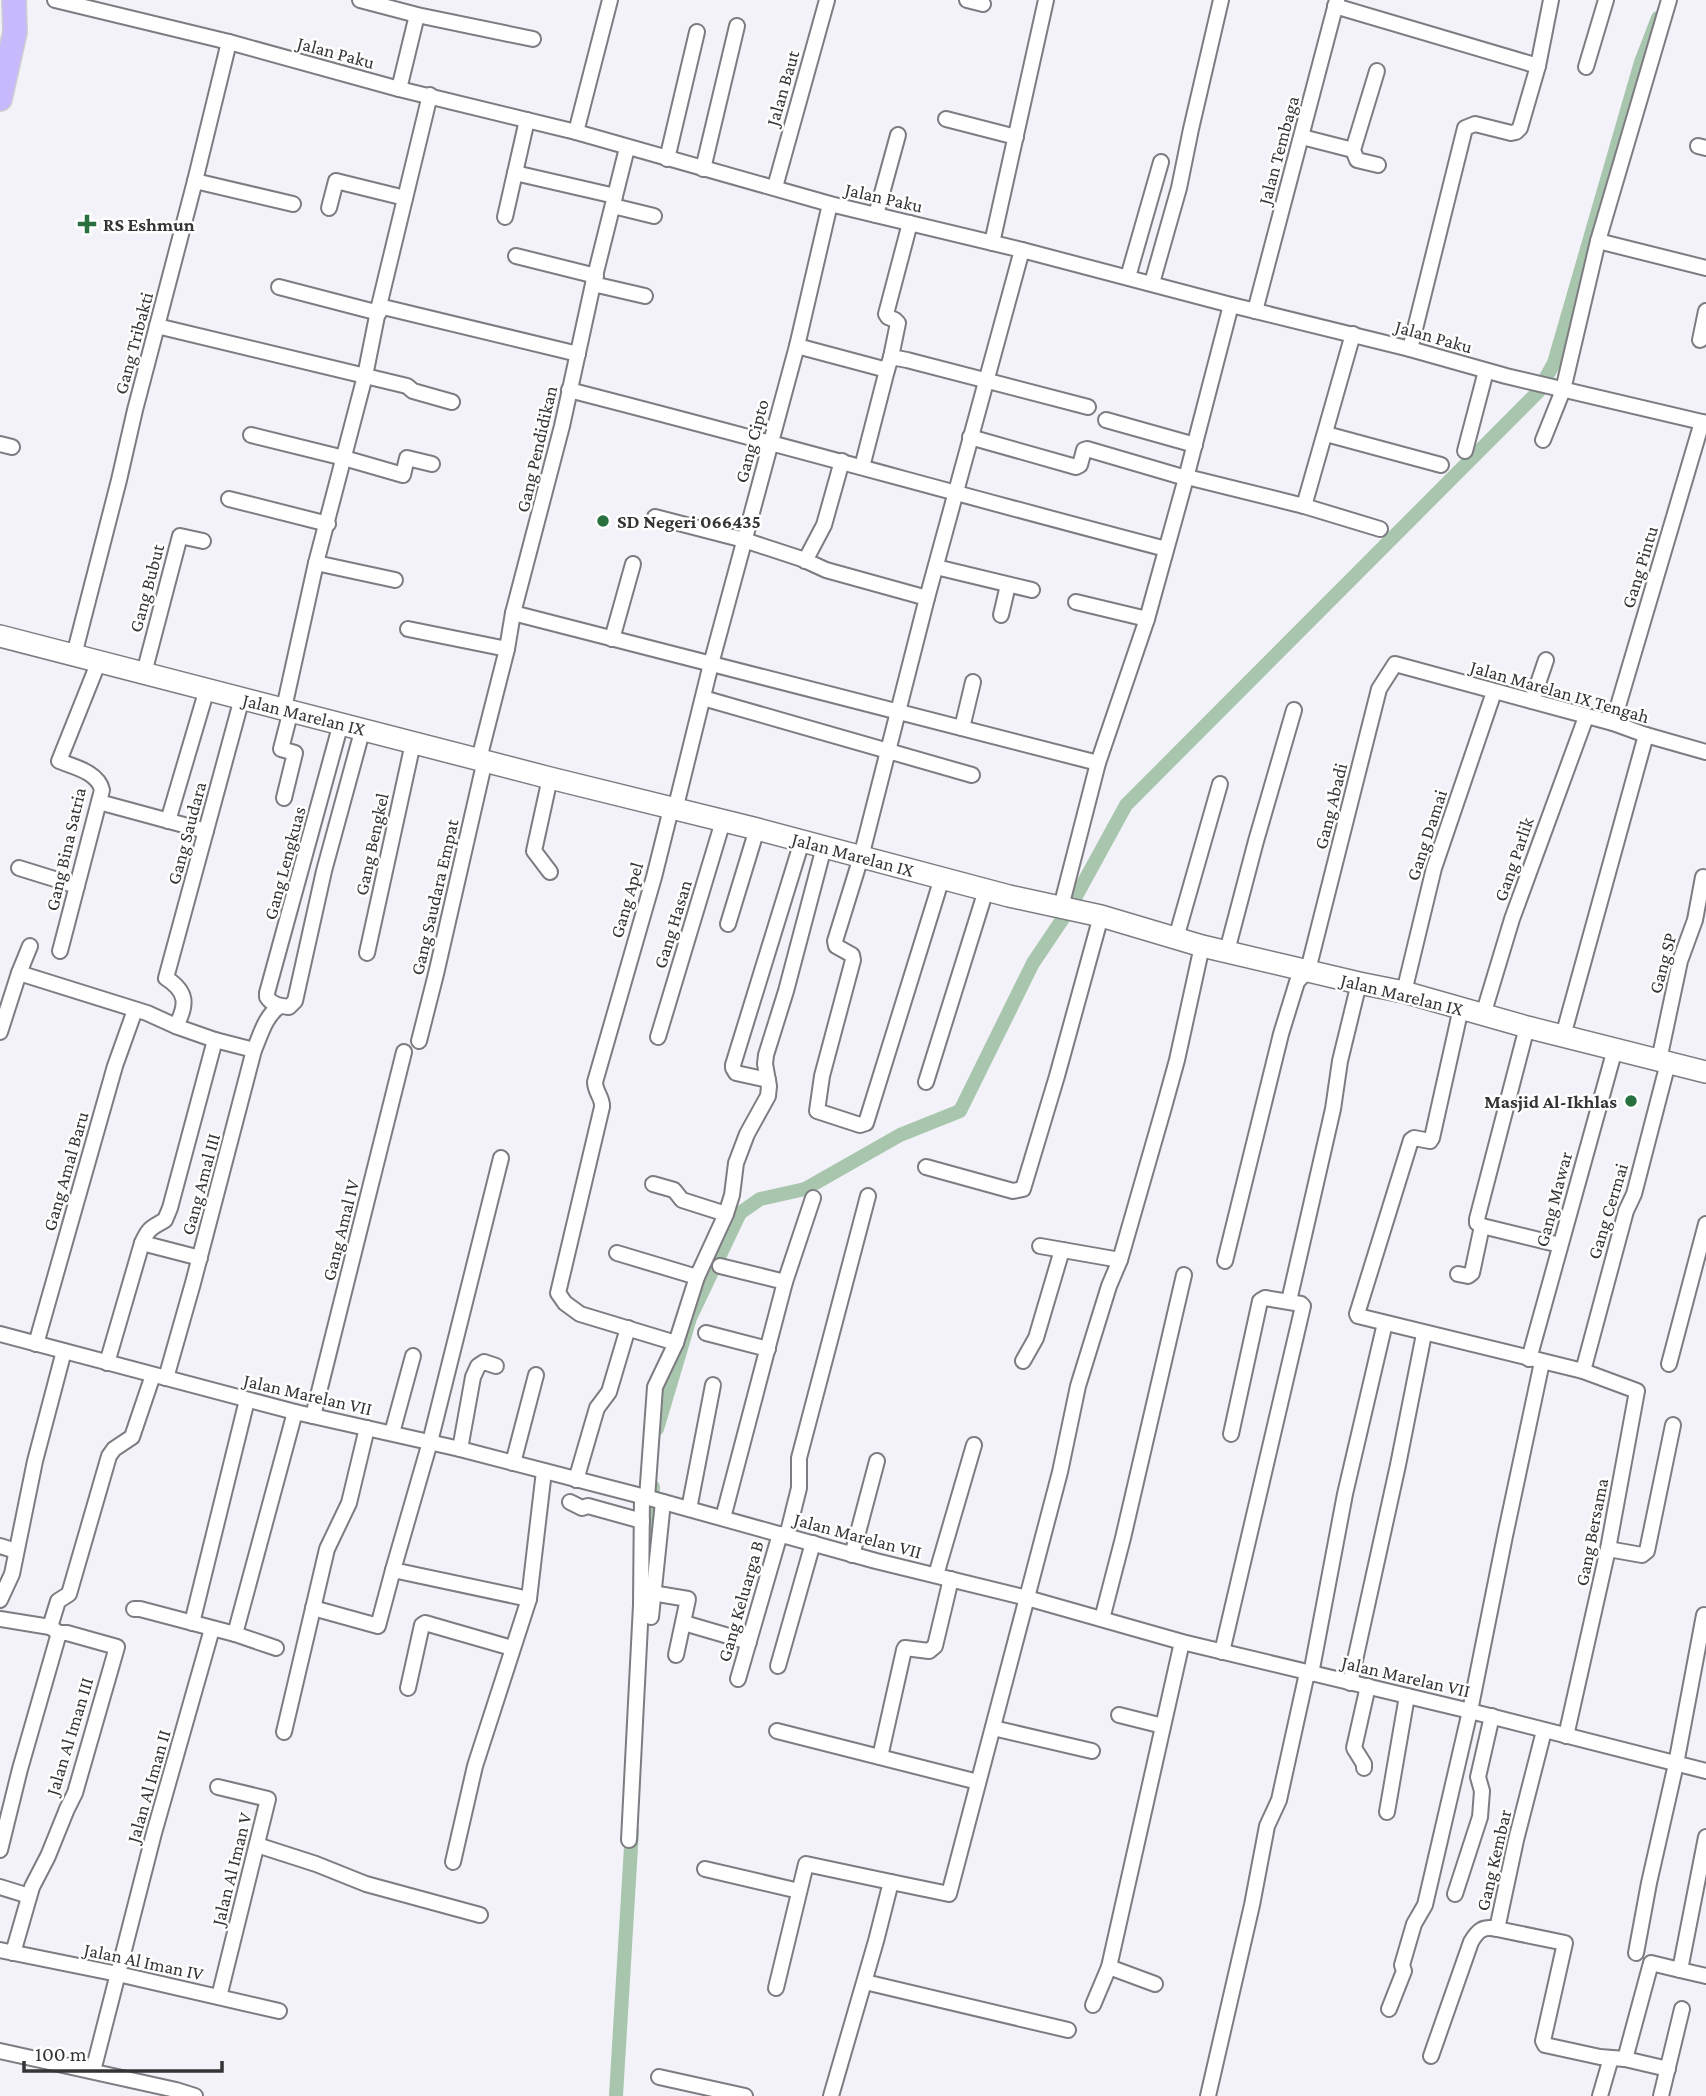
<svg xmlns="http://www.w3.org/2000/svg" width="1706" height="2096" viewBox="0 0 1706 2096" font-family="'Crimson Pro',serif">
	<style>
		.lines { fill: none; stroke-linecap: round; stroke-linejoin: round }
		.canal { stroke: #a8c6ad; stroke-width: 14 }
		.minor-casing { stroke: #7d7c82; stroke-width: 18 }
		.secondary-casing { stroke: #7d7c82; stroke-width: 24 }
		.primary-casing { stroke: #cececf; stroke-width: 26 }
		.minor { stroke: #fff; stroke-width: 14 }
		.secondary { stroke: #fff; stroke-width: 21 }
		.primary { stroke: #c7b9fb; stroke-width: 23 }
		.poi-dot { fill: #28713e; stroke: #fff; stroke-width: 2.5 }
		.labels { text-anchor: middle; stroke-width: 5; stroke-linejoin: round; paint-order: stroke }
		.street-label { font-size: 19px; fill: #343436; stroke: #fff }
		.poi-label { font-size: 19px; font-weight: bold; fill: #343436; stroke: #fff; text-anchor: start }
	</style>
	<rect width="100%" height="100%" fill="#f3f2f8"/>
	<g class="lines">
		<g class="canal">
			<path d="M657,1429L690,1318L740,1213L760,1199L805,1189L900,1135L960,1111L1033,963L1068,911L1126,805L1538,392L1554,363L1641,62L1658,18"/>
			<path d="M647,1582L653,1487"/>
			<path d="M616,2096L632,1830"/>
		</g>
		<defs>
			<g id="minor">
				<path d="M55,0L229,42L399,89L576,132L830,204L1022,250L1231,305L1410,349L1506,376L1706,423"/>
				<path d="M360,0L417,15L533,39"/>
				<path d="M967,0L983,4"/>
				<path d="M1335,6L1538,66"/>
				<path d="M1586,67L1606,0"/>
				<path d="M1377,71L1353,150L1357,160L1378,165"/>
				<path d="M399,89L417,15"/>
				<path d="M946,119L1016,137"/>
				<path d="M576,132L610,0"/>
				<path d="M1302,137L1353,150"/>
				<path d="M1698,146L1706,148"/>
				<path d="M667,159L697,32"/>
				<path d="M703,169L737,26"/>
				<path d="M515,173L615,196"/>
				<path d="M195,181L293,204"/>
				<path d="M775,187L827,0"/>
				<path d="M613,206L654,216"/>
				<path d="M329,208L336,181L405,198"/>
				<path d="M876,215L898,135"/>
				<path d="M505,217L527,120"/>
				<path d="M1598,241L1706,268"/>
				<path d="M992,243L1046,0"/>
				<path d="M516,256L596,276"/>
				<path d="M1128,277L1161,162"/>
				<path d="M1152,283L1179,188L1191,129L1221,0"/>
				<path d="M593,284L645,296"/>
				<path d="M279,287L379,313"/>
				<path d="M379,306L578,354"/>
				<path d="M1255,311L1337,0"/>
				<path d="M157,326L407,386L413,391L452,402"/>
				<path d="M1700,340L1706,311"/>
				<path d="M797,346L887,370L891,357L907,360L1088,407"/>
				<path d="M1410,349L1465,128L1475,124L1511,133L1516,132L1520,128L1538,66L1551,0"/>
				<path d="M891,357L898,323L895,320L888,317L886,314L910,223"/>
				<path d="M569,390C769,441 967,497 1166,549"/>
				<path d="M1106,420L1195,445"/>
				<path d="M1326,434L1441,465"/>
				<path d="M251,435L344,458L403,475L407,458L432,464"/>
				<path d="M970,437L1076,467L1080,465L1084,450L1087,449L1186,478"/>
				<path d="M1543,440L1563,390L1598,241L1669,0"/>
				<path d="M0,444L12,447"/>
				<path d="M1465,451L1486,371"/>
				<path d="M862,467L887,370"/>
				<path d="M1187,477L1304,506L1380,529"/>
				<path d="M229,499L328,524"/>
				<path d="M1304,506L1353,334"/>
				<path d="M655,517L744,540L802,559L826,570L927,598"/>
				<path d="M805,561L824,525L842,461"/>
				<path d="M316,563L395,580"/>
				<path d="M936,567L1032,590"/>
				<path d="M1076,602L1147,619"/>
				<path d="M513,613L1098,763"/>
				<path d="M1001,615L1008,585"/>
				<path d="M408,629L507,649"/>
				<path d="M612,639L633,564"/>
				<path d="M74,655L119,480L135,410L195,181L229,42"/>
				<path d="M144,673L180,536L203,541"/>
				<path d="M703,698L972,775"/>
				<path d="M1532,701L1546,660"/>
				<path d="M284,708L316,563L365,376L379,306L430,95"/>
				<path d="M341,723L267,993V997C272,1005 280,1006 289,1007L295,1001L324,871L363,728"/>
				<path d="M1613,723L1702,422"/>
				<path d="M962,728L973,682"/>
				<path d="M479,759L507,649L513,613L562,426L593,284L627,148"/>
				<path d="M550,778L534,851L550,872"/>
				<path d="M284,798L295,753L281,749L291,710"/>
				<path d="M99,802L206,831"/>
				<path d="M671,809L654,877L595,1082C595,1092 603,1098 602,1107L558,1293L565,1303L580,1314L676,1343"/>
				<path d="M675,810L711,664L797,346L830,204"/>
				<path d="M168,821L207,689"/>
				<path d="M19,868L77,886"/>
				<path d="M942,878L866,1123L860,1125L817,1111L822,1076L853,960L852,955L836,946L835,941L861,857L927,598L1022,250"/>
				<path d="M1061,907L1098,763L1147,619L1186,478L1231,305"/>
				<path d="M728,924L757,829"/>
				<path d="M1176,938L1220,784"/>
				<path d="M60,951L102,790C98,772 74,767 59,761L99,661"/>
				<path d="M1227,951L1256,841L1294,710"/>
				<path d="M367,953L413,743"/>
				<path d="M19,973L147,1013L178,1027L215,1040"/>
				<path d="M1404,992L1434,868L1494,692"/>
				<path d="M1461,1008L1432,1138L1430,1141L1414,1138L1411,1140L1357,1314L1358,1316L1583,1371L1637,1391L1608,1549L1566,1736"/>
				<path d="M1483,1015L1512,919L1586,717"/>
				<path d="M176,1026C187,1005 188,992 166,978L242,698"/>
				<path d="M0,1032L19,973L30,946"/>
				<path d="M1563,1036L1646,735"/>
				<path d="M658,1037L723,821"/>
				<path d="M419,1041L436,974L485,760"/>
				<path d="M1659,1060L1680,961L1695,920L1703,877"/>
				<path d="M768,1080L736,1073L733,1068V1065L802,841"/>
				<path d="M926,1082L986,890"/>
				<path d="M501,1158L430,1442L393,1570L529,1599"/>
				<path d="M926,1167L1013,1191L1023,1189L1057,1076L1101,916"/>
				<path d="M653,1184L674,1190L682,1200L726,1214"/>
				<path d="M1482,1226L1560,1245"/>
				<path d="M142,1243L200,1258"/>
				<path d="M1040,1246L1120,1260"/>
				<path d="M617,1253L697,1277"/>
				<path d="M1225,1261L1281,1034L1297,982L1308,970L1379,689L1395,664L1613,723L1646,735L1706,752"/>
				<path d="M720,1266L785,1282"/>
				<path d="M1458,1274L1468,1276L1472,1273L1482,1226L1477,1223V1219L1527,1027"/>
				<path d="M1289,1301L1333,1109L1340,1061L1359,983"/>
				<path d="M706,1333L768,1349"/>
				<path d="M0,1334L295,1412L460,1449L649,1498L876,1561L1027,1598L1182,1642L1470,1711L1706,1771"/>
				<path d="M36,1344L115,1066L135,1010"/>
				<path d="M1529,1359L1615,1049"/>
				<path d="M1023,1361L1036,1338L1062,1250"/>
				<path d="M107,1363L142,1243C149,1227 152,1228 165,1220L170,1208L215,1040L254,1050"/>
				<path d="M1669,1364L1706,1224"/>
				<path d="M1583,1371L1626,1211L1634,1194L1668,1063"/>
				<path d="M166,1378L193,1283L254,1050C261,1034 265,1016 280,1006"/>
				<path d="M313,1416L404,1052"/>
				<path d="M392,1433L413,1356"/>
				<path d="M460,1449L473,1377L478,1366L484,1362L496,1366"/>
				<path d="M513,1463L536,1375"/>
				<path d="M576,1480L592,1425L597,1408L609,1392L628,1328"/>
				<path d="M647,1498L655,1387L676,1343L697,1277L726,1214L732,1195L736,1163L747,1134L768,1096L769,1086L765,1064L766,1055L786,991L824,847"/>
				<path d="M570,1502L582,1508L588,1506L642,1521"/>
				<path d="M689,1509L713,1385"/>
				<path d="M723,1518L785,1282L813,1198"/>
				<path d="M787,1536L799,1488V1458L868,1196"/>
				<path d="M0,1546L16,1551"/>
				<path d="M1608,1549L1642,1555L1647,1551L1673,1425"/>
				<path d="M852,1555L877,1461"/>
				<path d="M936,1575L974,1445"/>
				<path d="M646,1592L688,1599L676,1655"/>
				<path d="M0,1600L12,1574L35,1461L64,1351"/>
				<path d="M313,1608L378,1626L393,1570"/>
				<path d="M134,1609H140L235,1634L295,1412"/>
				<path d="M651,1617L663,1502"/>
				<path d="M0,1619L50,1627L59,1633H67L117,1647L75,1793L67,1809L48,1856L32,1887L13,1953"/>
				<path d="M1102,1619L1123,1538L1184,1275"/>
				<path d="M192,1623L247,1400"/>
				<path d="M684,1623L749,1642"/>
				<path d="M50,1627L58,1601L69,1594L109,1456L114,1449L132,1437L153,1375"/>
				<path d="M235,1634L276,1648"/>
				<path d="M1222,1652L1303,1306L1301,1304L1265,1298L1260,1301L1231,1434"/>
				<path d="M778,1666L813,1543"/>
				<path d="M1311,1674L1345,1494L1385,1323"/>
				<path d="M738,1679L780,1534"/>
				<path d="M1350,1683L1398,1465L1424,1334"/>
				<path d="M408,1688L422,1625L425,1623L512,1648"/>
				<path d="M1119,1715L1163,1726"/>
				<path d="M993,1728L1092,1751"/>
				<path d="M777,1731L978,1782"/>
				<path d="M284,1732L327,1549L349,1503L367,1428"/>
				<path d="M880,1757L904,1650L905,1648L929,1651L935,1646L951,1579"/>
				<path d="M1364,1768V1764L1354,1748L1368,1686"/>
				<path d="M218,1787L268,1799L219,1997"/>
				<path d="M1387,1812L1407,1696"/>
				<path d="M629,1840L641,1605L642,1496"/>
				<path d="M257,1845L316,1864L366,1884L480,1915"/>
				<path d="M0,1850L20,1769L59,1633"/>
				<path d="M453,1862L475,1766L529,1599L544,1471"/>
				<path d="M705,1869L799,1891"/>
				<path d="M0,1887L29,1896"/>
				<path d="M1455,1894L1480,1817L1482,1791L1478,1777L1492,1716"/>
				<path d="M1497,1929L1565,1943L1543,2041L1545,2045L1600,2057L1625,2059L1668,2069"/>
				<path d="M0,1950L118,1974L279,2011"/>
				<path d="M1636,1953L1649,1883L1676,1764L1704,1615"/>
				<path d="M1680,1970L1706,1976"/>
				<path d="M865,1982L1068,2030"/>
				<path d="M1155,1984L1109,1967L1182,1642"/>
				<path d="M776,1988L806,1864L891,1882"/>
				<path d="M1093,2005L1109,1967"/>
				<path d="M1389,2009L1404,1971L1402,1965L1414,1924L1425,1905L1470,1711L1505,1536L1542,1362"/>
				<path d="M0,2051L176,2090L195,2096"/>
				<path d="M1431,2056L1471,1942C1478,1930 1483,1926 1497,1929L1516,1840L1544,1731"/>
				<path d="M1625,2059L1651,1963L1680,1970L1706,1837"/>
				<path d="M93,2071L154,1833L212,1629"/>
				<path d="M659,2077L745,2096"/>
				<path d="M831,2096L876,1941L891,1882L949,1894L1060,1472L1078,1386L1109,1286L1120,1260L1164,1107L1177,1060L1202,946"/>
				<path d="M1208,2096L1252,1905L1267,1826L1279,1800L1307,1673"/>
				<path d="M1600,2096L1611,2058"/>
				<path d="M1661,2096L1682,2009"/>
			</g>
			<path id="secondary" d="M0,636L550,778L757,829L1009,896L1101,916L1202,946L1359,983L1404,992L1527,1027L1706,1072"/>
			<path id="primary" d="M0,99L15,32L14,0"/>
		</defs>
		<use href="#minor" class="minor-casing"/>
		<use href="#secondary" class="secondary-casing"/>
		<use href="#primary" class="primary-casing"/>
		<use href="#minor" class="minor"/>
		<use href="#secondary" class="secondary"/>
		<use href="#primary" class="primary"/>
	</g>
	<g class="poi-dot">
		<path d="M83.5 213.5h7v7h7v7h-7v7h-7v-7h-7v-7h7z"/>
		<circle cx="603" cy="521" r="7"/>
		<circle cx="1631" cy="1101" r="7"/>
	</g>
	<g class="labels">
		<g class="street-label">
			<text transform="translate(336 52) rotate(15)" y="7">Jalan Paku</text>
			<text transform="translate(782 88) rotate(-74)" y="7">Jalan Baut</text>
			<text transform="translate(1278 150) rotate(-75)" y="7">Jalan Tembaga</text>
			<text transform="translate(884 197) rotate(13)" y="7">Jalan Paku</text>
			<text transform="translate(1434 336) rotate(16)" y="7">Jalan Paku</text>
			<text transform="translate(133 343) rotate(-75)" y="7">Gang Tribakti</text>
			<text transform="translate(751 441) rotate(-75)" y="7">Gang Cipto</text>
			<text transform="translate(536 449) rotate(-77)" y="7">Gang Pendidikan</text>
			<text transform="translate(1639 567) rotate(-73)" y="7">Gang Pintu</text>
			<text transform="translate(146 588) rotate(-75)" y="7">Gang Bubut</text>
			<text transform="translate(1560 691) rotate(16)" y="7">Jalan Marelan IX Tengah</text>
			<text transform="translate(304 714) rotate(14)" y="7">Jalan Marelan IX</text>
			<text transform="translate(1330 806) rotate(-76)" y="7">Gang Abadi</text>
			<text transform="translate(186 833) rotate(-75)" y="7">Gang Saudara</text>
			<text transform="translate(1426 835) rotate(-72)" y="7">Gang Damai</text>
			<text transform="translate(371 844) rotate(-78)" y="7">Gang Bengkel</text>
			<text transform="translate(65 849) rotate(-77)" y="7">Gang Bina Satria</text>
			<text transform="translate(853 854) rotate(15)" y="7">Jalan Marelan IX</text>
			<text transform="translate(1513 859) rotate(-71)" y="7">Gang Parlik</text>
			<text transform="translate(284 863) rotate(-75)" y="7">Gang Lengkuas</text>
			<text transform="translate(434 897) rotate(-77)" y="7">Gang Saudara Empat</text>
			<text transform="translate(626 900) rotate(-74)" y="7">Gang Apel</text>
			<text transform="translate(672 924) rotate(-73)" y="7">Gang Hasan</text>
			<text transform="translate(1662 963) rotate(-75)" y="7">Gang SP</text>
			<text transform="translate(1402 994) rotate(14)" y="7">Jalan Marelan IX</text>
			<text transform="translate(65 1171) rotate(-74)" y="7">Gang Amal Baru</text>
			<text transform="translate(200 1184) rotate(-75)" y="7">Gang Amal III</text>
			<text transform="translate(1553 1199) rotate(-75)" y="7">Gang Mawar</text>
			<text transform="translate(1607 1211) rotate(-73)" y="7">Gang Cermai</text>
			<text transform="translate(340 1230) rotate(-76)" y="7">Gang Amal IV</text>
			<text transform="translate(308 1394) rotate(13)" y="7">Jalan Marelan VII</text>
			<text transform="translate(1591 1532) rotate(-79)" y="7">Gang Bersama</text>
			<text transform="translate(858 1535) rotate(15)" y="7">Jalan Marelan VII</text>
			<text transform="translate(740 1601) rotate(-74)" y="7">Gang Keluarga B</text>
			<text transform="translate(1406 1676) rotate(13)" y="7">Jalan Marelan VII</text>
			<text transform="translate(69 1736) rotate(-73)" y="7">Jalan Al Iman III</text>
			<text transform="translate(148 1786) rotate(-74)" y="7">Jalan Al Iman II</text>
			<text transform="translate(1493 1860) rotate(-77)" y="7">Gang Kembar</text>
			<text transform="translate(231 1869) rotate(-76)" y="7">Jalan Al Iman V</text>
			<text transform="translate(144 1961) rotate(12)" y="7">Jalan Al Iman IV</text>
		</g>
		<g class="poi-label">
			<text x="103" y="231">RS Eshmun</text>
			<text x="617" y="528">SD Negeri 066435</text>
			<text x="1617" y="1108" text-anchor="end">Masjid Al-Ikhlas</text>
		</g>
	</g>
	<path d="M24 2061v10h198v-10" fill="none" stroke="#343436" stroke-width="3.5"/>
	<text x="35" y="2061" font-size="21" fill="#343436" stroke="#ffffff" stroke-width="5" paint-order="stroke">100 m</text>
</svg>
